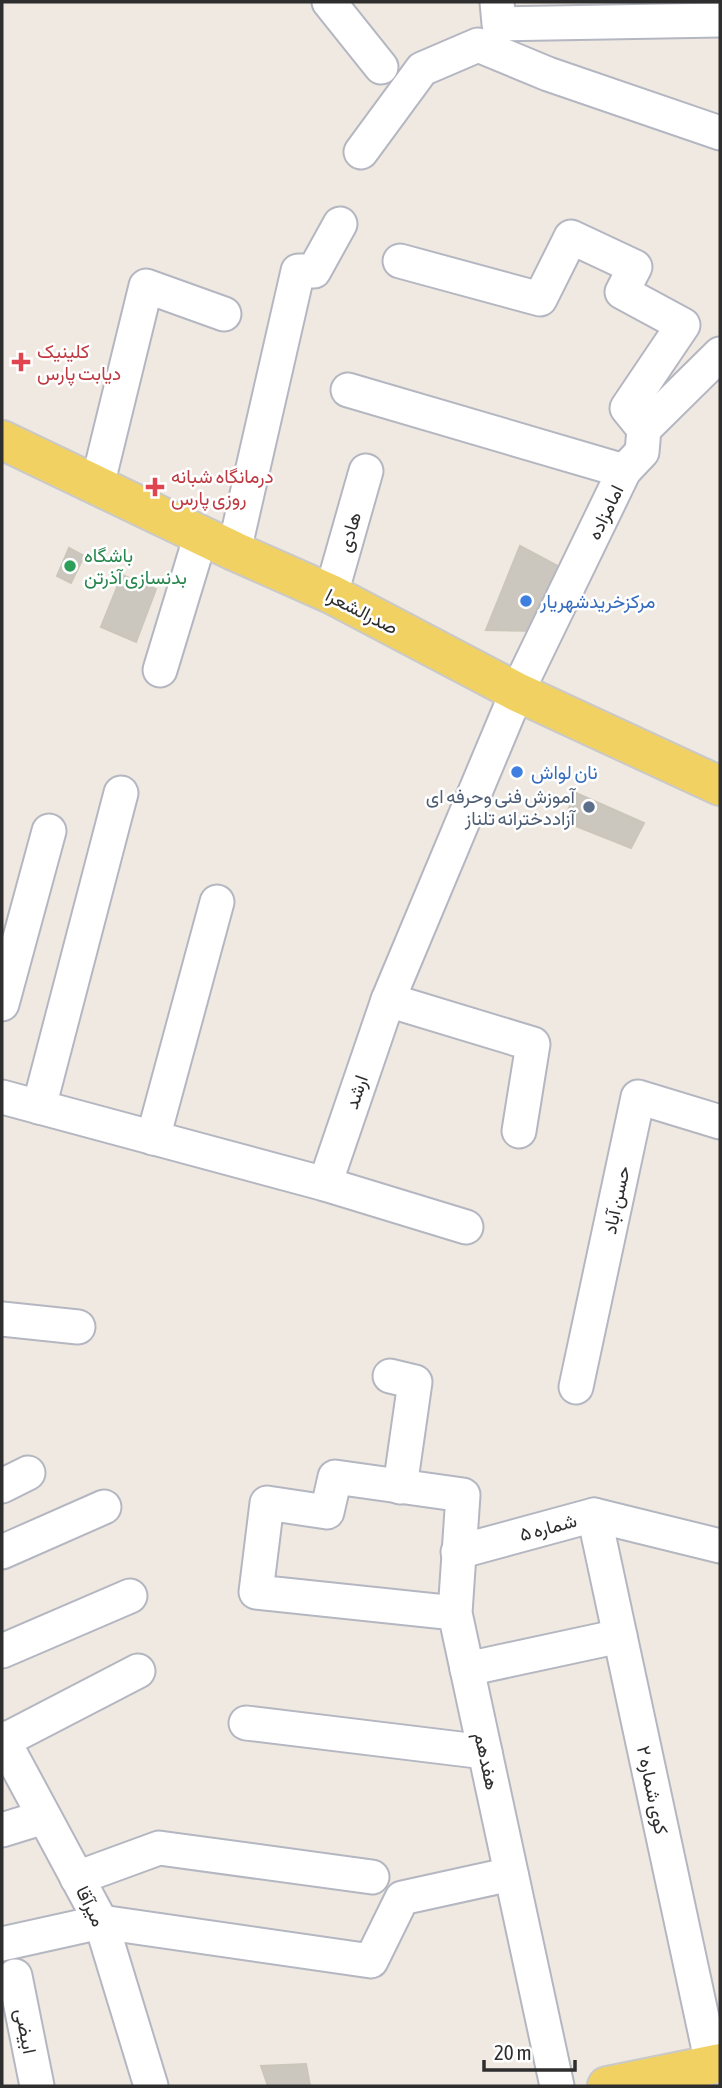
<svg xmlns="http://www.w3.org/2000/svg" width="722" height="2088" viewBox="0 0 722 2088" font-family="'Asap Condensed',Vazirmatn,sans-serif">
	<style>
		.building { fill: #cbc7bf; stroke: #cbc5ba; stroke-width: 2 }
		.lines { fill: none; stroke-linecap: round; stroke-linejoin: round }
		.minor-casing { stroke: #b4b7c1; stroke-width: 37 }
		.major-casing { stroke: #c9c9c9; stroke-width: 42 }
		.minor { stroke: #fff; stroke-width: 33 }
		.major { stroke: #f2d163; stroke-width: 38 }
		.health-dot { fill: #e0444e; stroke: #fff; stroke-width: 2.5 }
		.leisure-dot { fill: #2e9e5b; stroke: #fff; stroke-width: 2.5 }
		.shop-dot { fill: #3f7fe0; stroke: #fff; stroke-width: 2.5 }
		.service-dot { fill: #5c6f8a; stroke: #fff; stroke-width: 2.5 }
		.labels { text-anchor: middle; stroke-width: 5; stroke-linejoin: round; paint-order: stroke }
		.health-label { font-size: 19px; fill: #be3a42; stroke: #fff; text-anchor: start }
		.street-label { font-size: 19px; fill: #2e2e2e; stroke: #fff }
		.leisure-label { font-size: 19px; fill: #27864d; stroke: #fff; text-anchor: start }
		.shop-label { font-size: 19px; fill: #366cbe; stroke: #fff; text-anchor: start }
		.service-label { font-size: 19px; fill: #4e5e75; stroke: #fff; text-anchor: end }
	</style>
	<rect width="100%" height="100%" fill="#efe9e1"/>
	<g class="building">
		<path d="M520,546L569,572L538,631L486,630Z"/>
		<path d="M69,548L84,556L71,583L57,576Z"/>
		<path d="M122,575L156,589L136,642L101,627Z"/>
		<path d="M576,793L644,823L631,848L563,821Z"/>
		<path d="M306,2064L310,2086H268L261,2066Z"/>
	</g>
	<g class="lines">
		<defs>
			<g id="minor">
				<path d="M329,2L381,67"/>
				<path d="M497,2L499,24L720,20"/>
				<path d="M361,152L422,69L478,45L548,74L720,133"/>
				<path d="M400,261L540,299L571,237L635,267L622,292L683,325L627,408L644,429"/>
				<path d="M348,390L624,471"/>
				<path d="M97,486L146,286L224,314"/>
				<path d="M234,551L298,271H314L340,224"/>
				<path d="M331,594L366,471"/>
				<path d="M160,670L201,535"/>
				<path d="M388,1000L533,1044L519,1131"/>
				<path d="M2,1004L49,831"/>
				<path d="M2,1097L325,1184L466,1227"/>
				<path d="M39,1107L121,793"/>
				<path d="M153,1138L217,902"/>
				<path d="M325,1184L388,1000L517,692L624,471L642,452L644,429L720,354"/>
				<path d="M2,1319L78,1327"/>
				<path d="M390,1376L415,1382L400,1487"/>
				<path d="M576,1387L638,1097L720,1122"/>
				<path d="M2,1486L28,1473"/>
				<path d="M594,1515L712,2064"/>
				<path d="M2,1552L104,1507"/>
				<path d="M458,1552L594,1515L720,1546"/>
				<path d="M455,1613L256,1592L267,1503L327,1512L335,1477L463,1495L455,1613L557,2086"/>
				<path d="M2,1651L130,1596"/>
				<path d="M467,1669L620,1636"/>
				<path d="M246,1723L485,1752"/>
				<path d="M2,1738L101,1922L151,2086"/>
				<path d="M3,1741L138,1671"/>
				<path d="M2,1830L44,1817"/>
				<path d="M77,1878L159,1848L372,1877"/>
				<path d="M2,1944L101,1922L371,1961L402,1898L511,1874"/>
				<path d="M15,1976L37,2086"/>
			</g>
			<g id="major">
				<path d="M2,440L234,551L331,594L517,692L720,786"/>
				<path d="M607,2086L720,2063"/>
			</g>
		</defs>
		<use href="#minor" class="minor-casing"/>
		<use href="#major" class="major-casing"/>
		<use href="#minor" class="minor"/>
		<use href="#major" class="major"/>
	</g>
	<g class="health-dot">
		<path d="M17.5 351.5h7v7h7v7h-7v7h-7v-7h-7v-7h7z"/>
		<path d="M151.5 476.5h7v7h7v7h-7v7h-7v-7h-7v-7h7z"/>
	</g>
	<circle class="leisure-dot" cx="70" cy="566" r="7"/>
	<g class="shop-dot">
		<circle cx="526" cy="601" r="7"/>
		<circle cx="517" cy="772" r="7"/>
	</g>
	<circle class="service-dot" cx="589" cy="807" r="7"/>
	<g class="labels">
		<g class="health-label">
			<text x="37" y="358">کلینیک<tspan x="37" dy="22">دیابت پارس</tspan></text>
			<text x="171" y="483">درمانگاه شبانه<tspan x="171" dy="22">روزی پارس</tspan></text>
		</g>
		<g class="street-label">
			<text transform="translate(605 512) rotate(-64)" y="7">امامزاده</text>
			<text transform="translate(349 532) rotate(-74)" y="7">هادی</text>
			<text transform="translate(362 611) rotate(27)" y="7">صدرالشعرا</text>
			<text transform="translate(356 1092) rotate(-71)" y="7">ارشد</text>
			<text transform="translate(616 1200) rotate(-78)" y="7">حسن آباد</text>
			<text transform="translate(548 1527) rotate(-15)" y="7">شماره ۵</text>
			<text transform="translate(487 1761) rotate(78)" y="7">هفدهم</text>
			<text transform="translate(653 1790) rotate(78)" y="7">کوی شماره ۲</text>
			<text transform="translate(91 1906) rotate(64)" y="7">میرآقا</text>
			<text transform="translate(26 2031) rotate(79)" y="7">ابیضی</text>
		</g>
		<g class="leisure-label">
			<text x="84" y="562">باشگاه<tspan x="84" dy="22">بدنسازی آذرتن</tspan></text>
		</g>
		<g class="shop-label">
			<text x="540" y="608">مرکزخریدشهریار</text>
			<text x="531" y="779">نان لواش</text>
		</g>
		<g class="service-label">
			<text x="575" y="803">آموزش فنی وحرفه ای<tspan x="575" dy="22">آزاددخترانه تلناز</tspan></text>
		</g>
	</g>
	<rect width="722" height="2088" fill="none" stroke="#2e2e2e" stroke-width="7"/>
	<path d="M484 2060v10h91v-10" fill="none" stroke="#2e2e2e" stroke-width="3.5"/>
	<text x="494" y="2060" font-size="21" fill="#2e2e2e" stroke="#ffffff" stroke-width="5" paint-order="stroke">20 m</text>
</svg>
